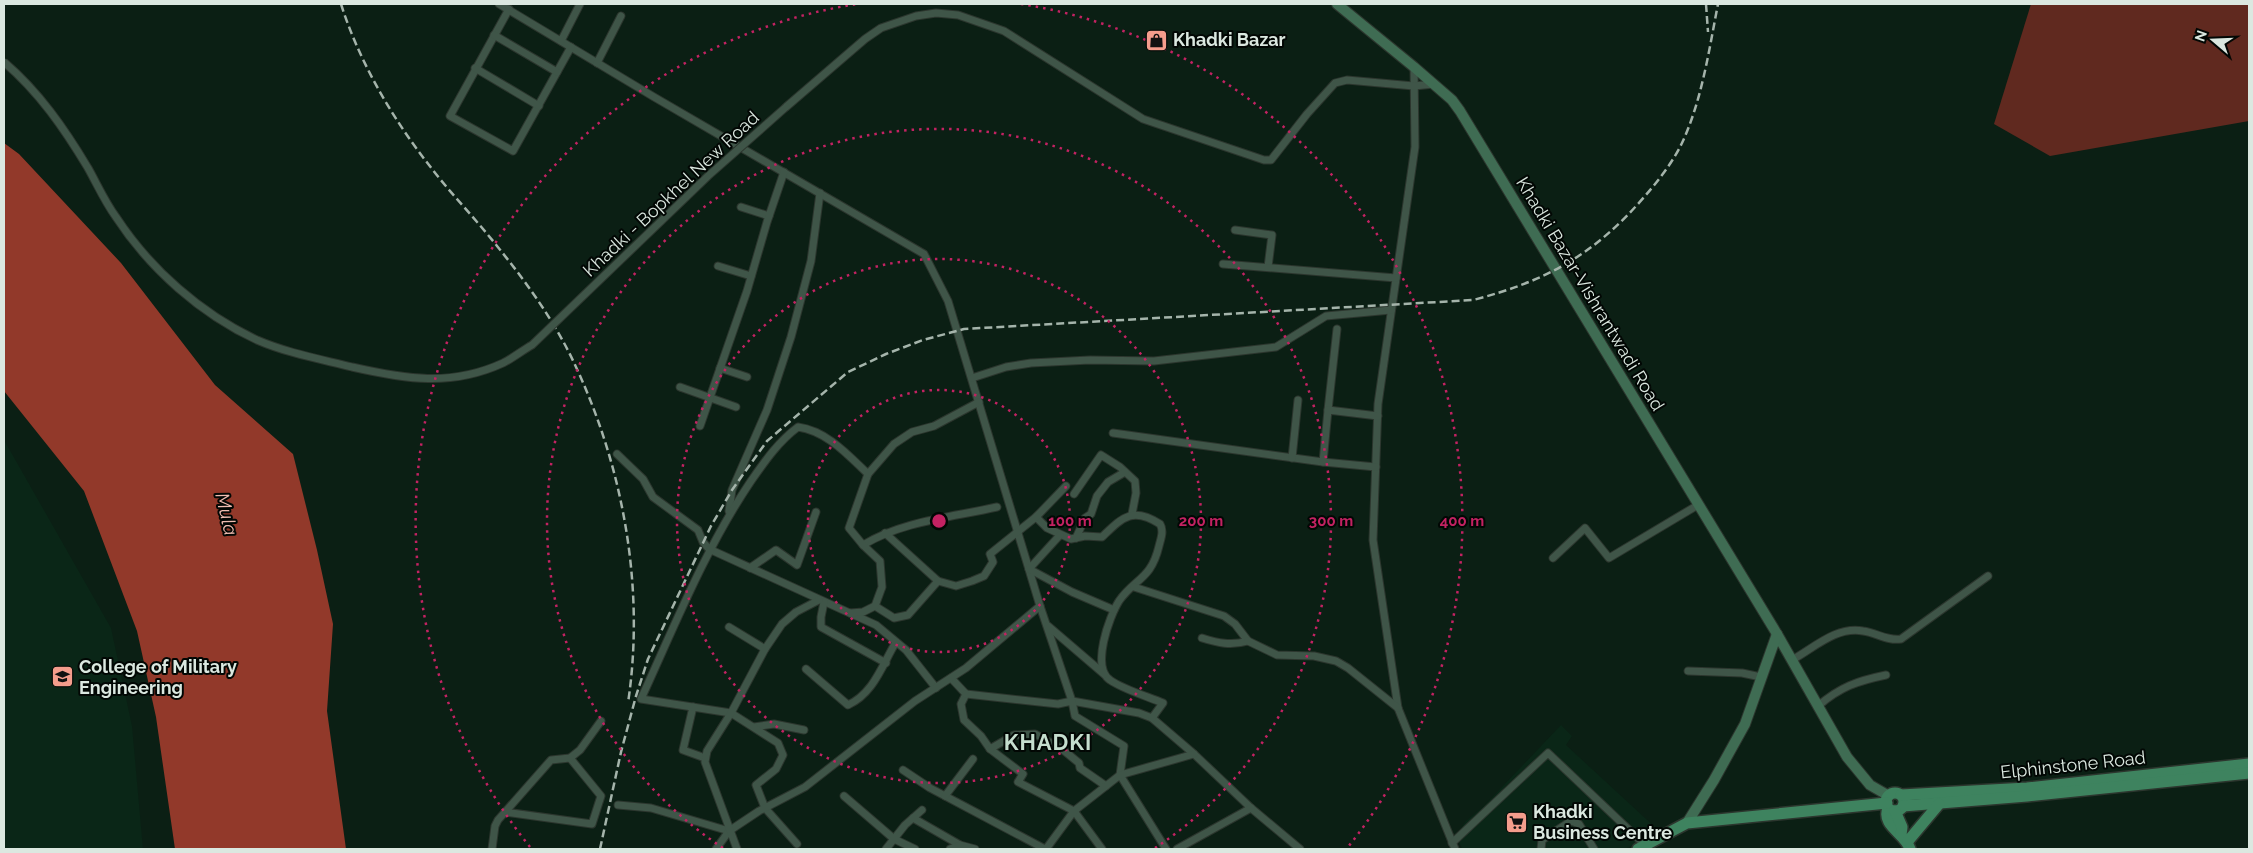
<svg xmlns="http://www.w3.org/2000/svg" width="2253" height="853" viewBox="0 0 2253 853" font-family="Raleway,sans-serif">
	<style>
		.built { fill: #0a2617 }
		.green { fill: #60291f }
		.water { fill: #92392a }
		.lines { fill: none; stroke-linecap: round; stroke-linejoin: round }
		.street-casing { stroke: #2c362e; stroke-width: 9 }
		.secondary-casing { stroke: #2c362e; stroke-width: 12 }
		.primary-casing { stroke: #2c362e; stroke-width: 14 }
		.street { stroke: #3f5548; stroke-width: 7 }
		.secondary { stroke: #3f6c53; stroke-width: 10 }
		.primary { stroke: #3e835f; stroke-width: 11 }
		.rail { stroke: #a5b4ab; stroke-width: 2.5; stroke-dasharray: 8 4; stroke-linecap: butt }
		.street-bridge-casing { stroke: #2c362e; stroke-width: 9; stroke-linecap: butt }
		.street-bridge { stroke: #3f5548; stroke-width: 7 }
		.ring { fill: none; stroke: #c32262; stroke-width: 2.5; stroke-dasharray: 2.5 5 }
		.labels { text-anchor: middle; stroke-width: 4; stroke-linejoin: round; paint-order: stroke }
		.poi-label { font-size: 18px; font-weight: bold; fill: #dbe8e0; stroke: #020704; text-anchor: start }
		.street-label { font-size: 18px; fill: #dbe8e0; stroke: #020704 }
		.water-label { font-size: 19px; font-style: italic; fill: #efbcb1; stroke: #020704 }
		.district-label { font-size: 22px; font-weight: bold; letter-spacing: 1px; fill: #c5dece; stroke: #020704 }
		.centre { fill: #c32262; stroke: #020704; stroke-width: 2.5 }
		.ring-label { font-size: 15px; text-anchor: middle; font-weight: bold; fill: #c32262; stroke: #020704; stroke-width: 4; stroke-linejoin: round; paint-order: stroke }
	</style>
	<rect width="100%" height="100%" fill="#0b1f14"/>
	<g class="built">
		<path d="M4,440L111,628L132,726L143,849H4Z"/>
		<path d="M1561,725L1572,736L1566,745L1658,830L1626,849H1462L1457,837L1459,831L1466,821L1484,806Z"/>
	</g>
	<path class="green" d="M2031,4H2249V121L2050,156L1994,124Z"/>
	<path class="water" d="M4,143L19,154L121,263L215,385L293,454L317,550L333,624L327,711L346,849H175L156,717L137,631L84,491L4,391Z"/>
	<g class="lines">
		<defs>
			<g id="street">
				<path d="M499,4L654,97L924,254L948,301L1040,606L1072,701L1139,713L1152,718L1194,754L1251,808L1300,849"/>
				<path d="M509,9L450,116L513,151L571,47"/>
				<path d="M494,35L557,72"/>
				<path d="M561,41L580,4"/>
				<path d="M597,63L621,16"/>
				<path d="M1414,67L1415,147L1378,404L1373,540L1398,708L1455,849"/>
				<path d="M475,68L539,106"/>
				<path d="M786,107L865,39L881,28L916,16L936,13L958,15L1004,31L1143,119L1264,160H1271L1307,114L1335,83L1347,80L1414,86L1434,84"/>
				<path d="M741,207L769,216"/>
				<path d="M1235,230L1272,235L1268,267"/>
				<path d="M1223,264L1396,278"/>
				<path d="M718,266L751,276"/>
				<path d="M720,368L747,377"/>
				<path d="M972,378L1006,367L1031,363L1090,360L1154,361L1276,347L1326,316L1391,310"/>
				<path d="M680,387L736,407"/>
				<path d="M1328,410L1337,329"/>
				<path d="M700,426L747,291L767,222L784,172"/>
				<path d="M1113,433L1323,462"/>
				<path d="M617,454L643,479L653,497L698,530L703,542L709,549L876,625L906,650L936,688"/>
				<path d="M1292,458L1298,400"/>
				<path d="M1376,467L1323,462L1328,410L1378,416"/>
				<path d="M1074,494L1101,455L1120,467L1135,481L1136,493L1132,514"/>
				<path d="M729,511L732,490L767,410L791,337L811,261L820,193"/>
				<path d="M1036,517L1047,528L1071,539L1085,536L1102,537C1122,518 1132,506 1160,524C1164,531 1161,538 1159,546C1151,580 1135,578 1119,601C1109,617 1091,667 1110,680C1122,689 1149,697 1163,703L1152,718"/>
				<path d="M885,533L938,581L956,586L972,581L984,576L993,562L990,554L1036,517L1066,486"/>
				<path d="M1060,535L1029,569L1072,592L1114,610"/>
				<path d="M1076,538L1085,518L1091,514L1097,496L1108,482L1125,472"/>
				<path d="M863,545C902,521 953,517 997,507"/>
				<path d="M1553,558L1585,528L1609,558L1698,505"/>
				<path d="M750,568L776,550L797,565L816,512"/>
				<path d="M1134,587L1224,616L1235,624L1248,641C1231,646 1218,643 1202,638"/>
				<path d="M824,602L821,617V627L886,663"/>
				<path d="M875,606L894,618L908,615L938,581"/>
				<path d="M850,613L863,612L875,606L882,587L880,561L863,545L849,528L868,474"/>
				<path d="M1048,626L1104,674"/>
				<path d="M729,627L765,649"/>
				<path d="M1248,641L1277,655L1314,656L1336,661L1348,668L1398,708"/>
				<path d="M1792,660C1814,648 1836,626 1863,631C1877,633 1887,641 1901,639L1988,576"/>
				<path d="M806,669L848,705C874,693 882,665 896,642"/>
				<path d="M1688,671L1742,673L1761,677"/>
				<path d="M951,678L966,694L961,704L964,720L981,736L990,749L1023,774L1018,782L1074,811L1102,849"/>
				<path d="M966,694L1058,704L1072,701L1075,716L1124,746L1120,775L1166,849"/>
				<path d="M1818,706C1840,687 1857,681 1886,675"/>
				<path d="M693,707L683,750L705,758"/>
				<path d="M754,727L774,724L804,730"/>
				<path d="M990,749L1014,735L1035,734L1062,749L1079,763L1080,768L1106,786"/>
				<path d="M903,770L930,788L1045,849"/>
				<path d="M844,796L894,839L915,849"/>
				<path d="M945,796L973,759"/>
				<path d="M618,805L651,808L729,831"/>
				<path d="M505,812L592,824L601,796L570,758"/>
				<path d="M913,818L960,845"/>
				<path d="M1452,843L1548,753L1645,845"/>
				<path d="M797,844L765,808L756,785L776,769L783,755L778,743L731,713L641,699C675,625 705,549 751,481C765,461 778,442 798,427C827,431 848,455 868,474L894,444L912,432L934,426L979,402"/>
				<path d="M492,849L495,826L498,820L551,760L570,758L580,750L601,721"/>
				<path d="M716,849L729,831L759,811L805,787L915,701L966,668L1040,606"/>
				<path d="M737,849L705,762L707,751L731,713L765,649L782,624L796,612L819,600"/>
				<path d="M886,849L905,825L922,810"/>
				<path d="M950,849L960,845L975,849"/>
				<path d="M1046,849L1074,811L1120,775L1194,754"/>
				<path d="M1177,849L1251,808"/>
				<path d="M1541,849L1542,840L1571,821L1579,824L1594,849"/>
			</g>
			<g id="secondary">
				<path d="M1337,4L1414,67L1452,100L1460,111L1777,634L1847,757L1870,785L1889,796"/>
				<path d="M1687,823L1714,780L1745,724L1777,634"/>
			</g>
			<g id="primary">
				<circle cx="1895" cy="802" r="9"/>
				<path d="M1901,795L2027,788L2249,764"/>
				<path d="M1903,806L2027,796L2249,773"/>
				<path d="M1888,808C1881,826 1905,833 1910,849"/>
				<path d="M1895,811L1902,827L1901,835"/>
				<path d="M1908,841L1939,804"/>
				<path d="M1638,849L1687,823L1887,803"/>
			</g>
		</defs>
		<use href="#street" class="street-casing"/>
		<use href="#secondary" class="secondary-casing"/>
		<use href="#primary" class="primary-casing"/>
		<use href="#street" class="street"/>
		<use href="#secondary" class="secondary"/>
		<use href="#primary" class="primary"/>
		<g class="rail">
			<path d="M341,4C359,61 392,118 429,165C450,193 475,218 497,246C527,283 556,323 576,367C624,470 645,590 628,703"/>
			<path d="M1706,4L1708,32"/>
			<path d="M600,849L621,752L636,696L648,659L711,526L732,490L767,441L848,372L886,354L923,340L964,329L1473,300C1547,281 1595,254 1645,196C1658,181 1673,162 1682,143C1702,100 1709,50 1718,4"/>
		</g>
		<defs>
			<path id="street-bridge" d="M4,62C39,92 64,128 88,168C97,184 105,202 116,217C150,269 201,314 257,340C287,353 320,359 352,367C405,379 451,387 503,363C513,358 523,350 532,345L708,176L786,107"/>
		</defs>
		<use href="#street-bridge" class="street-bridge-casing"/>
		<use href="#street-bridge" class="street-bridge"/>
	</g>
	<g class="ring">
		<circle cx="939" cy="521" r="131"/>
		<circle cx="939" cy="521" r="262"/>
		<path d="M723 848A392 392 0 1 1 1155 848"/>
		<path d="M530 847A523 523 0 0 1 857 4M1021 4A523 523 0 0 1 1348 847"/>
	</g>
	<defs>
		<symbol id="shop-square" viewBox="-11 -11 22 22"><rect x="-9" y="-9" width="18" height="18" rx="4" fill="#f49d8c" stroke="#020704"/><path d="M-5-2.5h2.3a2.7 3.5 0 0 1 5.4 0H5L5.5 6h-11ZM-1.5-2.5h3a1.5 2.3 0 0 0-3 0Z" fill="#111"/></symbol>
		<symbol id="university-square" viewBox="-11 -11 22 22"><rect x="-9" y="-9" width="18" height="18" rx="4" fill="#f49d8c" stroke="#020704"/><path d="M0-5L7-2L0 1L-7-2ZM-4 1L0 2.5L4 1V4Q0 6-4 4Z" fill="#111"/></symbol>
		<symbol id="supermarket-square" viewBox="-11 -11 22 22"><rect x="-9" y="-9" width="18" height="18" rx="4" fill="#f49d8c" stroke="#020704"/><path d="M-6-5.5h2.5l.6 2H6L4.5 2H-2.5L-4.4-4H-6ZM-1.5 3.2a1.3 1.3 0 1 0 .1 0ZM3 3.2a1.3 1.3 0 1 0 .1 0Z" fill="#111"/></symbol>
	</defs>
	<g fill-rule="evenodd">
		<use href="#shop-square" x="1144" y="28" width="25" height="25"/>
		<use href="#university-square" x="50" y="664" width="25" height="25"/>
		<use href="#supermarket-square" x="1504" y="810" width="25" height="25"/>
	</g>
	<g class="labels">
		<g class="poi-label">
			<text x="1173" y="46">Khadki Bazar</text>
			<text x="79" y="673">College of Military<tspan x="79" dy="21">Engineering</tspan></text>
			<text x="1533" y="818">Khadki<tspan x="1533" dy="21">Business Centre</tspan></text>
		</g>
		<g class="street-label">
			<text transform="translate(671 194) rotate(-43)" y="6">Khadki - Bopkhel New Road</text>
			<text transform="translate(1590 294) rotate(59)" y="6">Khadki Bazar-Vishrantwadi Road</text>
			<text transform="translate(2073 765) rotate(-6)" y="6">Elphinstone Road</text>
		</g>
		<g class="water-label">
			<text transform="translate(227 514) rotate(77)" y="7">Mula</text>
		</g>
		<g class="district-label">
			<text x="1048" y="750">KHADKI</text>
		</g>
	</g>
	<circle cx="939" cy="521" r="8" class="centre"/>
	<g class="ring-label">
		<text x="1070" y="526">100 m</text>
		<text x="1201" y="526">200 m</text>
		<text x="1331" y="526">300 m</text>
		<text x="1462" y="526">400 m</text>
	</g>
	<rect width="2253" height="853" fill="none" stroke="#dbe8e0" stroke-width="10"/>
	<g transform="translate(2213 40) rotate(289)" stroke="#020704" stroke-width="4" paint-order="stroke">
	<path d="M0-4L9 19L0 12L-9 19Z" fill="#dbe8e0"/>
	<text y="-8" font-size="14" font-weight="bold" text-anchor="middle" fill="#dbe8e0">N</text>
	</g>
</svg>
